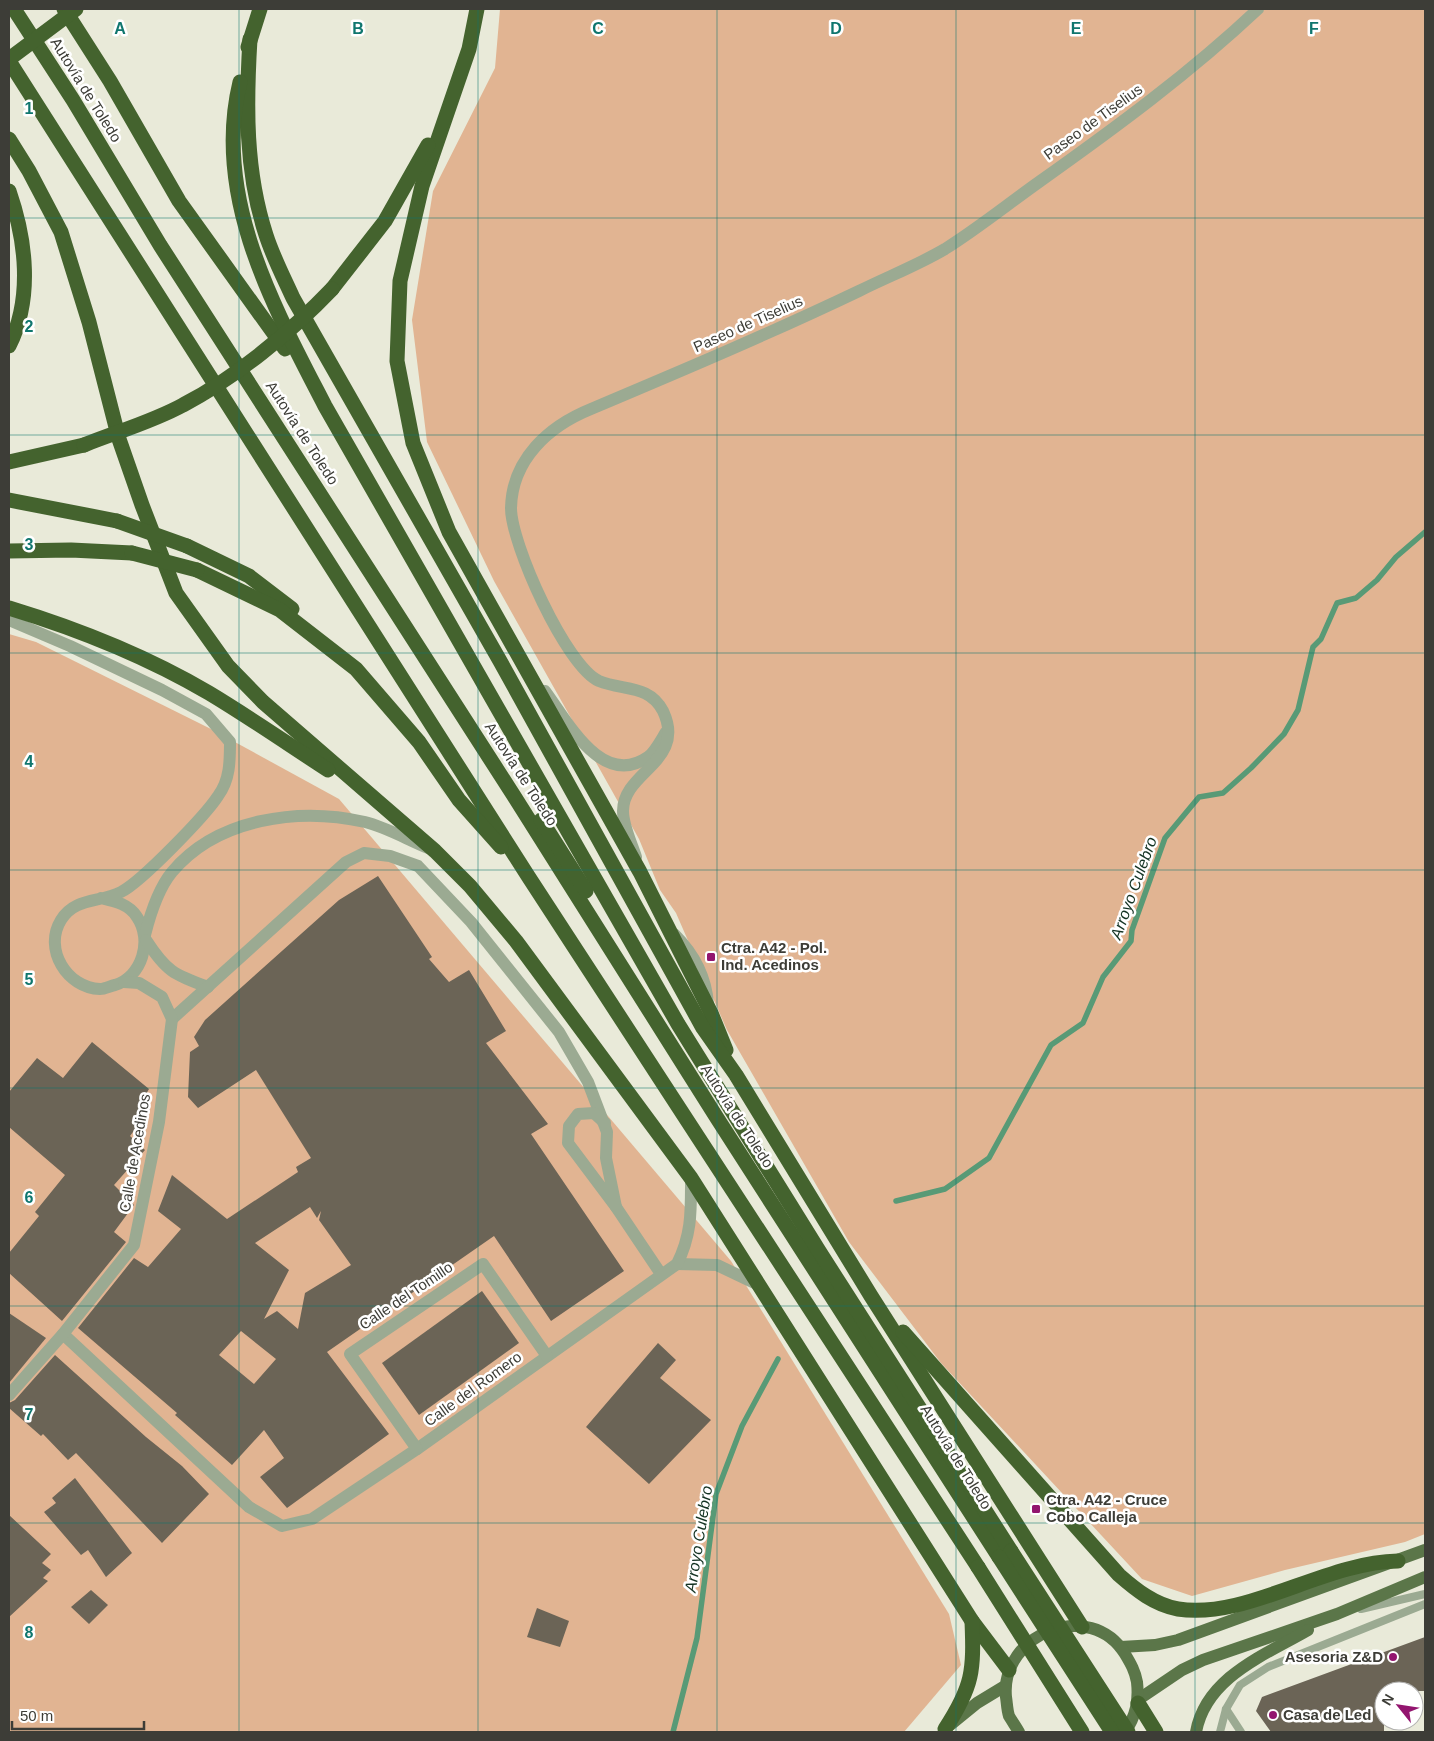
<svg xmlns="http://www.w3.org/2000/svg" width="1434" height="1741" viewBox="0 0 1434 1741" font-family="Arial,sans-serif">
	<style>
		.green { fill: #e1b492 }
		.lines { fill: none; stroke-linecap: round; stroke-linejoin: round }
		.stream { stroke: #589a76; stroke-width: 5.5 }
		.building { fill: #6b6456; fill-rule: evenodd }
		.lane { stroke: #9baa92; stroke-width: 8 }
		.street { stroke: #9baa92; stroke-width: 12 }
		.primary { stroke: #5b7649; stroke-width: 12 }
		.highway { stroke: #44632e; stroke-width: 15 }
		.highway-bridge { stroke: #44632e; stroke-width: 15 }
		.grid { fill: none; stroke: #0f766e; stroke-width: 1; stroke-opacity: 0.55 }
		.poi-dot { fill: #93156f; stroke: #fff; stroke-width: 2 }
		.labels { text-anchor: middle; stroke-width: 5; stroke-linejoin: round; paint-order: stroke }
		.street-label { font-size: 15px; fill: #3d3d37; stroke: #fff }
		.poi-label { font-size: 15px; font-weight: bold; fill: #3d3d37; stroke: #fff; text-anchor: start }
		.water-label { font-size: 16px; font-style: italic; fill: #143323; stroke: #fff }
		.grid-label { font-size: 16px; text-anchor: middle; font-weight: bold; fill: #0f766e; stroke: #fff; stroke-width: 5; stroke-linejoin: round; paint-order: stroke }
	</style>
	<rect width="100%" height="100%" fill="#e9ead9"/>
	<g class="green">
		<path d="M500,9H1425V1534L1405,1542L1285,1570L1192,1596L1142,1579L941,1363L849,1242L727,1030L676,913L660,890L639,839L494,581L427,442L412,320L433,191L495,68Z"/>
		<path d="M9,634L36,642L211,729L339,799L731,1261L949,1614L961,1665L904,1732H9Z"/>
	</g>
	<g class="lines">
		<g class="stream">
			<path d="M896,1201L945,1189L989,1158L1051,1045L1083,1023L1103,977L1131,941L1132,930L1165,838L1199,797L1223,793L1251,768L1284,734L1298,710L1313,647L1321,639L1337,603L1356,598L1377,580L1396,557L1425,532"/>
			<path d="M673,1732L697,1638L716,1494L742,1426L778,1359"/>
		</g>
	</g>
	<g class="building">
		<path d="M378,876L432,957L429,959L449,982L469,970L506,1031L486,1043L548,1124L531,1134L624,1271L551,1321L494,1236L327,1352L389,1434L287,1508L260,1477L284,1458L264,1430L232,1465L175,1415L177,1413L78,1328L134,1258L148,1267L181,1229L158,1211L172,1175L227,1219L298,1172L296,1167L311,1158L256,1070L198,1108L188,1097L190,1052L199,1046L194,1037L205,1020L339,900ZM310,1207L317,1218L321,1211L319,1220L351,1265L305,1293L298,1329L277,1311L264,1319L289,1270L255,1243ZM241,1331L276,1359L254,1384L219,1355Z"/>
		<path d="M92,1042L149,1089L141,1103L150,1109L130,1136L145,1150L114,1185L134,1205L114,1232L126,1242L62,1321L9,1273V1253L39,1216L35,1212L65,1175L9,1127V1092L37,1058L63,1078Z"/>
		<path d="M482,1291L519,1343L419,1415L382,1363Z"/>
		<path d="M9,1313L46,1338L9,1383Z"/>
		<path d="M658,1343L676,1360L660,1378L711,1420L649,1484L586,1427Z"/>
		<path d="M55,1355L146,1437L182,1466L209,1494L162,1543L76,1453L68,1460L43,1434L41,1436L9,1408V1403L15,1400Z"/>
		<path d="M75,1478L132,1553L106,1577L88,1550L81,1555L44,1512L56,1503L52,1498Z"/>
		<path d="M9,1515L51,1554L42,1563L51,1570L43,1578L48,1581L9,1617Z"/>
		<path d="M91,1590L108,1605L89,1624L71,1607Z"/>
		<path d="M537,1608L569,1621L560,1647L527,1637Z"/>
		<path d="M1425,1637V1691H1384V1732H1271L1256,1711L1262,1697Z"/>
	</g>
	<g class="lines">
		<g class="lane">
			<path d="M676,933C696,953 708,976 710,1004"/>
			<path d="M1361,1609L1425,1594"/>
			<path d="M1226,1709L1241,1732"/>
			<path d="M1220,1732L1226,1709L1240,1685L1268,1667L1425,1604"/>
		</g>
		<g class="street">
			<path d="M9,620L70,646L162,690L206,714L230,742C230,761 230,780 218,796C205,816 141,882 121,892C100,903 75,897 61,920C43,949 67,988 100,989C105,989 110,986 115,985C142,977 153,940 137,917C129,904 114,901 101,898"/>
			<path d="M545,691C568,722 602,789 648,757C655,752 661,740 666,732"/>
			<path d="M636,857C632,844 623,826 623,811C623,771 687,762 663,711C649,684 623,691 599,681C566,666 511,544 511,508C512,459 549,426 591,409C681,371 771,333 859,291C887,277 918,265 945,249C977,229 1008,204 1039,182C1115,128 1190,73 1258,9"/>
			<path d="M145,935C150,915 158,889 172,872C217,818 299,807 365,822C386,827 408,840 428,848"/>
			<path d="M146,940C166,971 174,975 208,987"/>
			<path d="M172,1019L346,862L364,853L390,856L418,866L471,922L559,1032L588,1082L607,1132L606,1158L616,1207"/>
			<path d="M605,1123L594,1113L578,1114L569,1126L568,1143L616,1207L661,1274"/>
			<path d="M677,1264L717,1265L759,1285"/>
			<path d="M63,1334L249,1507L282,1526L312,1519L417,1449L677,1264C692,1234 691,1211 691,1178"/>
			<path d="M9,1395L63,1334L134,1245L159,1122L172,1019L162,997L139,983L124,982"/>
			<path d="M417,1449L350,1354L483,1264L547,1356"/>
		</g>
		<g class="primary">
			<path d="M1121,1647L1155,1645L1178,1640L1425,1550"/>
			<path d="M1139,1699L1182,1670L1203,1660L1337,1614L1425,1577"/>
			<path d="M950,1725L977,1703L1005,1686"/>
			<path d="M1019,1732C1016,1727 1012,1721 1009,1716C1007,1710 1007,1703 1006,1697C1000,1633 1091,1598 1125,1654C1131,1664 1135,1671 1137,1682C1139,1701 1136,1716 1125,1732"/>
			<path d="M1196,1732C1206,1677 1265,1655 1308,1630"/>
		</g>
		<g class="highway">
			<path d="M14,9L73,100L160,245L514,796L717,1118L999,1557"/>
			<path d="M64,9L110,81L179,201L285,349"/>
			<path d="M477,9L469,49L422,186L400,281L397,361L413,443L449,532L640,872L711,1013L726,1050"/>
			<path d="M250,39C246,105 245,171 266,235C273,257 284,278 293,298L500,661L703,1028L736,1075L871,1296L1082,1627"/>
			<path d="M248,47L260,9"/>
			<path d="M9,61L528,876L978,1567"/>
			<path d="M240,82C212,197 274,307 325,406L678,1024L819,1251L1011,1551"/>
			<path d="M9,139L29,171L61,232L89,322L119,439L142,505L176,593L228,666L263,702L435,851L470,886L516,941L691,1178L972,1621L1009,1670"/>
			<path d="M9,191C26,240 33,298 9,346"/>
			<path d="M332,289L385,221L428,145"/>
			<path d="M9,462L84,445"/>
			<path d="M9,500L117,521"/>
			<path d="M187,546L249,576L292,609"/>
			<path d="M9,551L71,550L132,553"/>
			<path d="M197,570L280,610L356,669L419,742L459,800L501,847"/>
			<path d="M9,608C78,629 146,656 209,693C249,717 288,744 328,770"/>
			<path d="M541,820L586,891"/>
			<path d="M903,1332L1119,1575C1136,1590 1155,1605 1178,1609C1246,1620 1325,1562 1398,1561"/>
			<path d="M1138,1703L1156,1732"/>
			<path d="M945,1729C973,1686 974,1671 972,1621"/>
		</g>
		<g class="highway-bridge">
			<path d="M9,59L76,9"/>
			<path d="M84,445C116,432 152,422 183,405C235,378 291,332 332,289"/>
			<path d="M117,521L187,546"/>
			<path d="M132,553L197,570"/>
			<path d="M1011,1551L1128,1732"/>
			<path d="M999,1557L1112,1732"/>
			<path d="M978,1567L1082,1732"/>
		</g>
	</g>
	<path class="grid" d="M239,9V1732M478,9V1732M717,9V1732M956,9V1732M1195,9V1732M9,218H1425M9,435H1425M9,653H1425M9,870H1425M9,1088H1425M9,1306H1425M9,1523H1425"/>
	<g class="poi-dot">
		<rect x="706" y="952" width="10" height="10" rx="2.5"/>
		<rect x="1031" y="1504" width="10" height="10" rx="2.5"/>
		<circle cx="1393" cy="1657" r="5"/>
		<circle cx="1273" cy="1715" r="5"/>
	</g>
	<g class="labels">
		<g class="street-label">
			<text transform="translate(86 90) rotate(58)" y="5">Autovía de Toledo</text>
			<text transform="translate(1093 122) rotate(-36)" y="5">Paseo de Tiselius</text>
			<text transform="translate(748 324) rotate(-24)" y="5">Paseo de Tiselius</text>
			<text transform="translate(302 433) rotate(57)" y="5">Autovía de Toledo</text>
			<text transform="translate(521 774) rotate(57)" y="5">Autovía de Toledo</text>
			<text transform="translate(737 1116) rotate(57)" y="5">Autovía de Toledo</text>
			<text transform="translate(135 1153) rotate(-80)" y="5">Calle de Acedinos</text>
			<text transform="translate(406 1296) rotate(-34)" y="5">Calle del Tomillo</text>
			<text transform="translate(473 1389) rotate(-36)" y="5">Calle del Romero</text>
			<text transform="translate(956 1457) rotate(58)" y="5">Autovía de Toledo</text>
		</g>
		<g class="poi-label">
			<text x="721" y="953">Ctra. A42 - Pol.<tspan x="721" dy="17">Ind. Acedinos</tspan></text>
			<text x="1046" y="1505">Ctra. A42 - Cruce<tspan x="1046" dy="17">Cobo Calleja</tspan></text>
			<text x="1383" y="1662" text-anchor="end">Asesoria Z&amp;D</text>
			<text x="1283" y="1720">Casa de Led</text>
		</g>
		<g class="water-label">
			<text transform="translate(1133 888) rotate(-70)" y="6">Arroyo Culebro</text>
			<text transform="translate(698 1539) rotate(-81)" y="6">Arroyo Culebro</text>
		</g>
	</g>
	<g class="grid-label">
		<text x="120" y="34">A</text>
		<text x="358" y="34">B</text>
		<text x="598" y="34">C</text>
		<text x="836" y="34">D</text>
		<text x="1076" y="34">E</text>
		<text x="1314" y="34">F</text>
		<text x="29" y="114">1</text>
		<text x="29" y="332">2</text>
		<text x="29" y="550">3</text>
		<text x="29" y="767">4</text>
		<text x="29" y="985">5</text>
		<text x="29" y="1203">6</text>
		<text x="29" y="1420">7</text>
		<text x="29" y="1638">8</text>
	</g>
	<rect width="1434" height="1741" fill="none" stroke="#3d3d37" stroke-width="20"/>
	<g transform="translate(1399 1706) rotate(300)"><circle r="24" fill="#ffffff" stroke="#b1b1af"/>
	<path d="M0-4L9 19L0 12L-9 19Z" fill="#93156f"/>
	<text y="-8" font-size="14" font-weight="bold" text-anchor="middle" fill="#3d3d37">N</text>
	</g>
	<path d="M12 1721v8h132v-8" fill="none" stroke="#3d3d37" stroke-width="2.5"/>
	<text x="20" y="1721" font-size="15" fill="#3d3d37" stroke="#ffffff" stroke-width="4" paint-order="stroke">50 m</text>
</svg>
